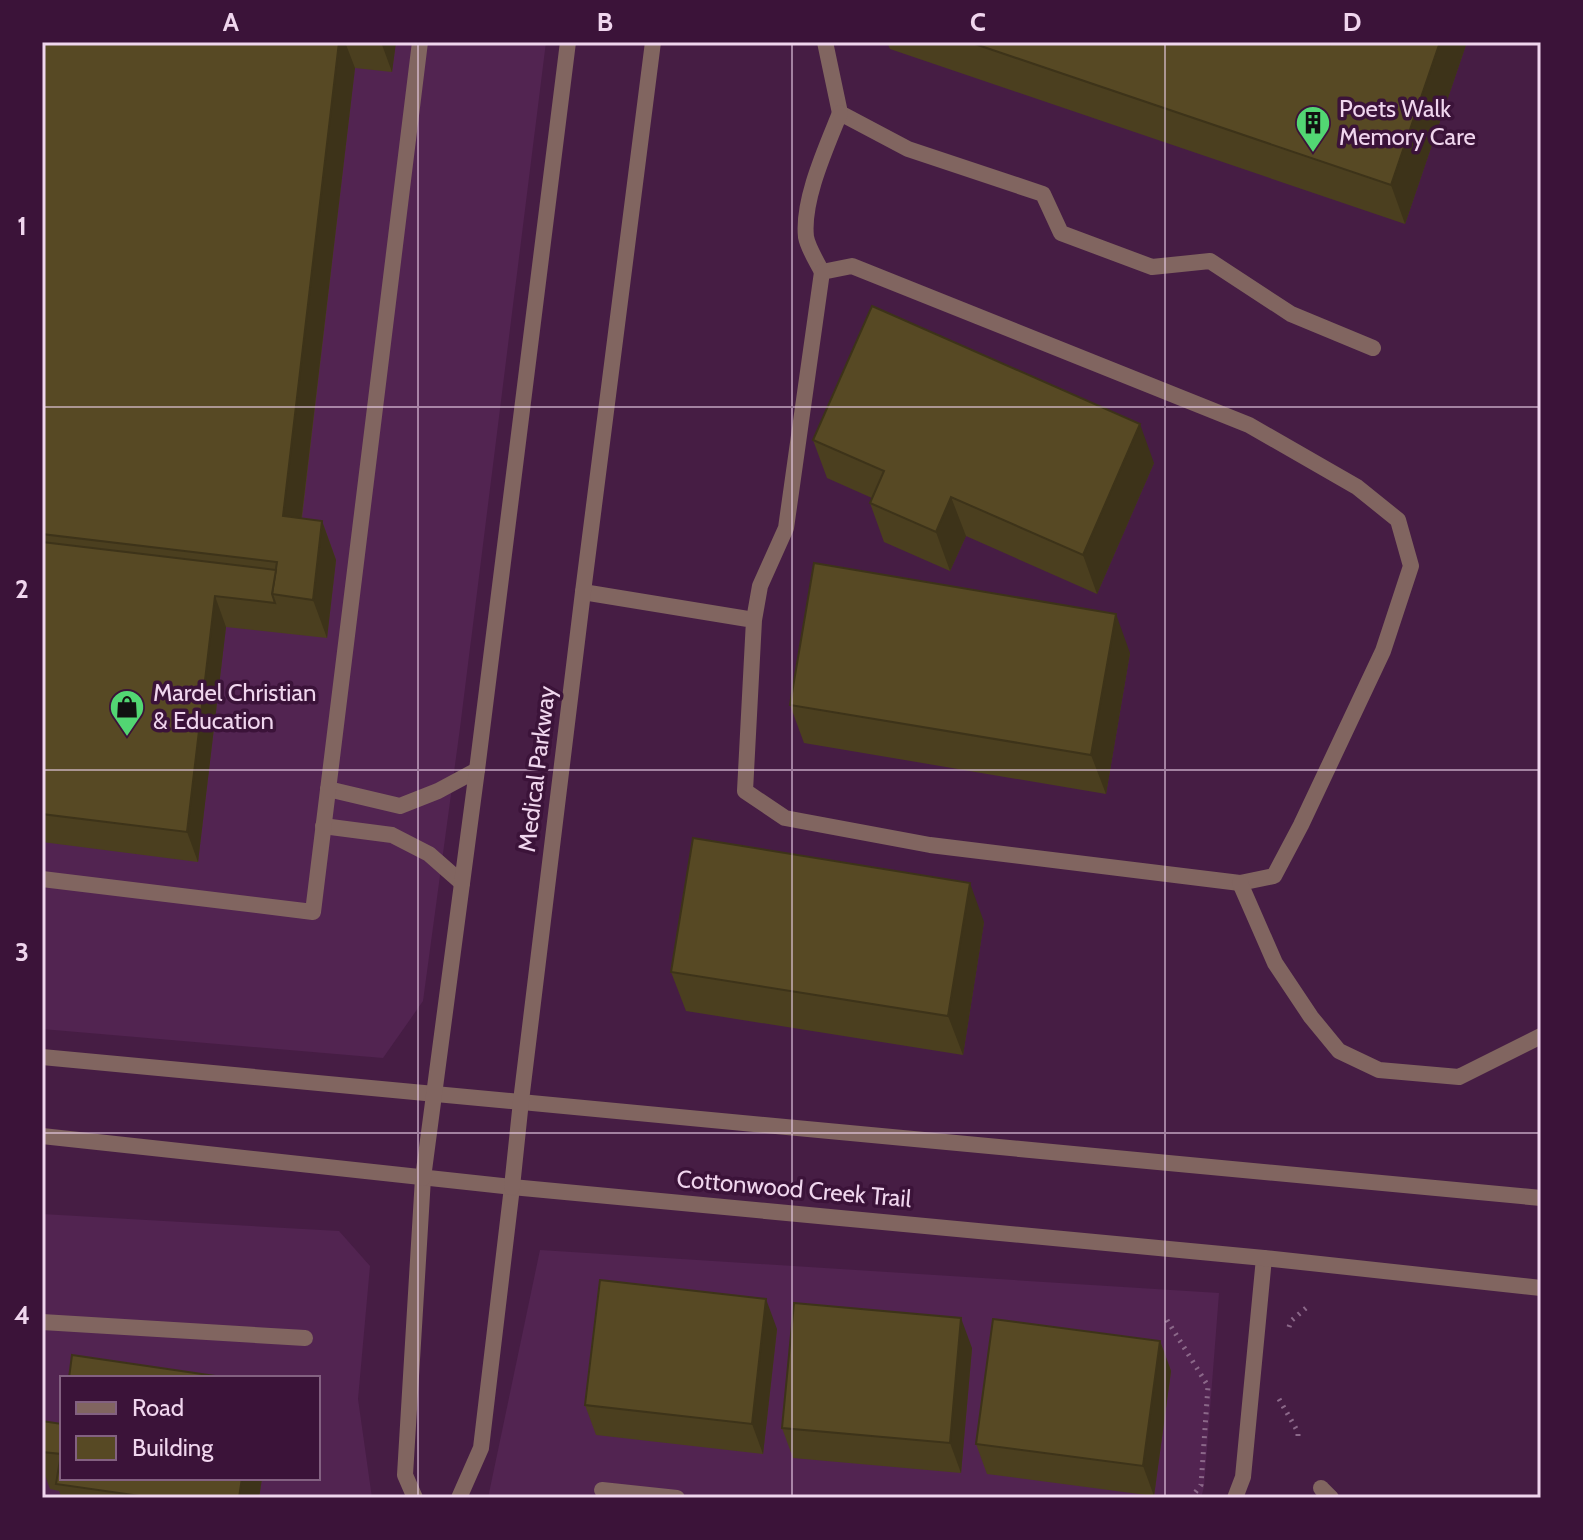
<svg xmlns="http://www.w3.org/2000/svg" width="1583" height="1540" viewBox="0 0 1583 1540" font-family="Cabin,sans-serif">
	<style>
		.built { fill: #522451; fill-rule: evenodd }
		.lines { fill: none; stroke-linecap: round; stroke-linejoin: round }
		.path { stroke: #8b6889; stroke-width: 5; stroke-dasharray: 2 6; stroke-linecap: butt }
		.service { stroke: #816560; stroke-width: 16 }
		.minor { stroke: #816560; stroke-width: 16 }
		.tertiary { stroke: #816560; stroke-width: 16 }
		.wall { fill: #4b3f1f }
		.shaded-wall { fill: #3d3319 }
		.building { fill: #574924; stroke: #3d3319; stroke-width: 2 }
		.grid { fill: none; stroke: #f0d6ee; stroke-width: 2; stroke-opacity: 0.55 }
		.labels { text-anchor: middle; stroke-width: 7; stroke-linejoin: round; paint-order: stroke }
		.poi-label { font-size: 24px; fill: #f0d6ee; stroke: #3b1339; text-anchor: start }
		.street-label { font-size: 24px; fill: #f0d6ee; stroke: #3b1339 }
		.neatline { fill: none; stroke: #f0d6ee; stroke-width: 3 }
		.grid-label { font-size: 26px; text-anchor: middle; font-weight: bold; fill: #f0d6ee }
	</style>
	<rect width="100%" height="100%" fill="#461d44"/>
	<g class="built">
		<path d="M42,42H546L460,728L423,1001L383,1058L42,1029Z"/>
		<path d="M42,1214L339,1231L370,1266L358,1399L372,1498H42ZM62,1378H318V1478H62Z"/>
		<path d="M540,1250L1219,1293L1204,1487L1201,1498H488Z"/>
	</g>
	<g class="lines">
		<g class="path">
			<path d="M1167,1320L1208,1386L1201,1485L1191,1498"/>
			<path d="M1289,1327L1291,1321L1306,1308"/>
			<path d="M1279,1399L1298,1432V1442"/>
		</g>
		<g class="service">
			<path d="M825,42L840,113L908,149L1043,194L1061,233L1152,267L1210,261L1291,314L1373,348"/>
			<path d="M822,272C817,262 808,248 806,237C802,200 826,148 840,113"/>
			<path d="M583,592L754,620L760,586L786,528L822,272L852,266L1249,425L1357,487L1398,520L1411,566L1383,651L1301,825L1274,876L1240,883L930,845L785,818L745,791L754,620"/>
			<path d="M328,789L400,806L438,791L477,770"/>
			<path d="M323,826L392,835L429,854L462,883"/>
			<path d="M42,879L313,912L420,42"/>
			<path d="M1240,883L1275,963L1311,1017L1339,1051L1379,1070L1459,1077L1541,1036"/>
			<path d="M42,1322L305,1338"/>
			<path d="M1321,1488L1331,1498"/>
			<path d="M602,1490L677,1498"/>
			<path d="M1235,1498L1243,1477L1264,1258"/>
		</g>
		<g class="minor">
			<path d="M415,1498L405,1475L423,1178"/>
			<path d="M459,1498L481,1448L512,1187"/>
		</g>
		<g class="tertiary">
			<path d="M42,1057L1541,1198"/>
			<path d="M42,1136L512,1187L1264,1258L1541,1288"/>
			<path d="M423,1178L477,770L568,42"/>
			<path d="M512,1187L521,1101L583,592L653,42"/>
		</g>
	</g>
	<g class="wall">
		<path d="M42,42H396L392,72L355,68L302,518L322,521L336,560L327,638L226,627L198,862L42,842Z"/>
		<path d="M887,42H1323L1330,44L1331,42H1467L1405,224L890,49Z"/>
		<path d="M813,440L1154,463L1097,594L966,536L950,571L884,542L870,503L872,498L827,478Z"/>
		<path d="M1130,653L1106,794L804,743L790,705Z"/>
		<path d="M984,922L963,1055L686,1011L671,972Z"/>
		<path d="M777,1329L763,1454L596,1435L585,1405Z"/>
		<path d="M1160,1341L1171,1371L1154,1496L987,1474L976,1444Z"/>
		<path d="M972,1348L961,1473L793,1458L782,1428Z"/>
		<path d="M42,1421L62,1424V1478H262L259,1498H62L59,1491L50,1489L42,1467Z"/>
	</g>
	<g class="shaded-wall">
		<path d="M339,42H345L355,68L297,555L283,516Z"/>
		<path d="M382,42H396L392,72L381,42Z"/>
		<path d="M1440,42H1467L1405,224L1391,185Z"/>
		<path d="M1140,424L1154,463L1097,594L1083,555Z"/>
		<path d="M951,497L966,536L950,571L936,532Z"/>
		<path d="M322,521L336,560L327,638L313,600Z"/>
		<path d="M215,596L226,627L198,862L187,832Z"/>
		<path d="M1116,614L1130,653L1106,794L1091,755Z"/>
		<path d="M970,883L984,922L963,1055L948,1016Z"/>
		<path d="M766,1299L777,1329L763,1454L752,1424Z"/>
		<path d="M961,1318L972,1348L961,1473L950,1443Z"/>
		<path d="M1160,1341L1171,1371L1154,1496L1143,1466Z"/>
		<path d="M242,1478H262L259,1498H239Z"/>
	</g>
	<g class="building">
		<path d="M42,42H339L283,516L322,521L313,600L272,594L277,562L42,534Z"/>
		<path d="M969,42H1323L1330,44L1331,42H1440L1391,185Z"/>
		<path d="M872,306L1140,424L1083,555L951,497L936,532L870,503L884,471L813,440Z"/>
		<path d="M42,542L276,570L272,594L275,603L215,596L187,832L42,814Z"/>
		<path d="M814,563L1116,614L1091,755L790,705Z"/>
		<path d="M693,838L970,883L948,1016L671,972Z"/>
		<path d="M600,1280L766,1299L752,1424L585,1405Z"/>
		<path d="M794,1303L961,1318L950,1443L782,1428Z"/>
		<path d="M993,1319L1160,1341L1143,1466L976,1444Z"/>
		<path d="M72,1355L229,1378H69Z"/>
		<path d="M42,1421L62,1424V1478H242L239,1498H154L56,1484L61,1454L42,1452Z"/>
	</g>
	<path class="grid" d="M418,42V1498M792,42V1498M1165,42V1498M42,407H1541M42,770H1541M42,1133H1541"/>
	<defs>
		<symbol id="building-pin" viewBox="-11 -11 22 30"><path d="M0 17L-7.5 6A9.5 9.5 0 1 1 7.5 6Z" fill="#52d673" stroke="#3b1339"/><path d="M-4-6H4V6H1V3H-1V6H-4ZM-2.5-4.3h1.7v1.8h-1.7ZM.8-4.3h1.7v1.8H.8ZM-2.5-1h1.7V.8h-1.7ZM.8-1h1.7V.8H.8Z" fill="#111"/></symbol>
		<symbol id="shop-pin" viewBox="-11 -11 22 30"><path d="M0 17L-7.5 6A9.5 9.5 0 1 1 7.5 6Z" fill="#52d673" stroke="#3b1339"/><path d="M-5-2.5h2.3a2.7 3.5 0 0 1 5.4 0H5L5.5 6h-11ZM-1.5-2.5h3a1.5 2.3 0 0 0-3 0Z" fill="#111"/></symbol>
	</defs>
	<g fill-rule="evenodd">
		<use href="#building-pin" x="1293" y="103" width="40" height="54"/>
		<use href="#shop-pin" x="107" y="687" width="40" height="54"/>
	</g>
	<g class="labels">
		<g class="poi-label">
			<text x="1339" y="117">Poets Walk<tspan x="1339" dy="28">Memory Care</tspan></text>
			<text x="153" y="701">Mardel Christian<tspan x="153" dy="28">&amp; Education</tspan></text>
		</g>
		<g class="street-label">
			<text transform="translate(537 769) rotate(-83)" y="8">Medical Parkway</text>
			<text transform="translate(794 1189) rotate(5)" y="8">Cottonwood Creek Trail</text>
		</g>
	</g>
	<rect width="1583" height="1540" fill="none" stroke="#3b1339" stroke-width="88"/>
	<rect x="60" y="1376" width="260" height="104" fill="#3b1339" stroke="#836181" stroke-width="2"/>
	<rect x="76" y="1402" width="40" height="12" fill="#816560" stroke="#836181" stroke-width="2"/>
	<text x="132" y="1416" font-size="24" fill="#f0d6ee">Road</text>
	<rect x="76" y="1436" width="40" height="24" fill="#574924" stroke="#836181" stroke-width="2"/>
	<text x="132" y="1456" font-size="24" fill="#f0d6ee">Building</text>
	<rect x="44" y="44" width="1495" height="1452" class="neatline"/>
	<g class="grid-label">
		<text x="231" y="31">A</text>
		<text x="605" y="31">B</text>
		<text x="978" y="31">C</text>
		<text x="1352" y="31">D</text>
		<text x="22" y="235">1</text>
		<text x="22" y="598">2</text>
		<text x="22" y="961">3</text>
		<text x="22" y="1324">4</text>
	</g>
</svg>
